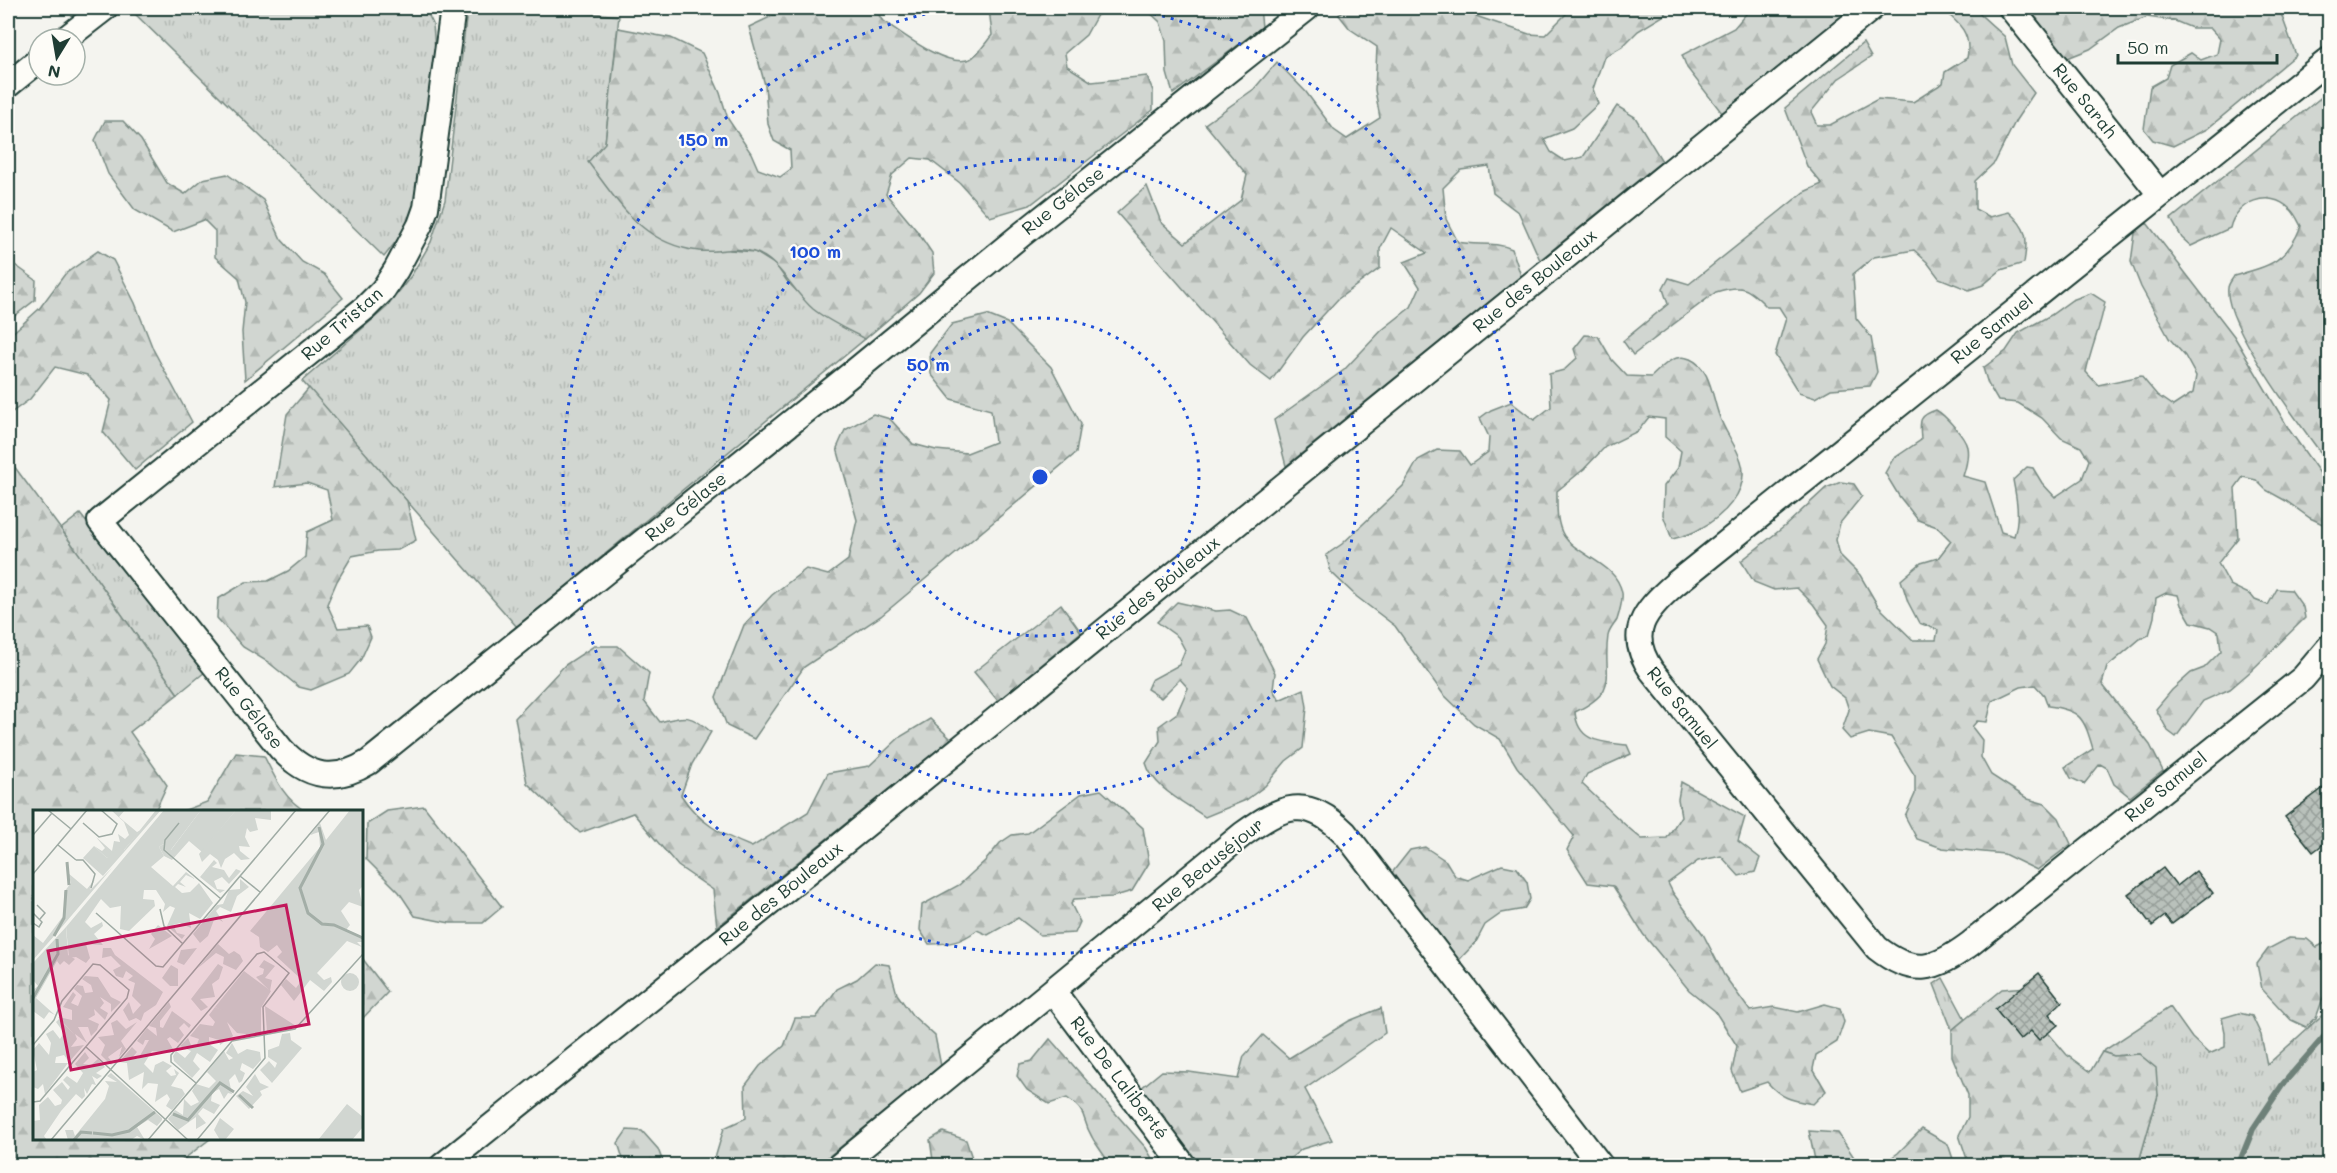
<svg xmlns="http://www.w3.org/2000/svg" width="2337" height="1173" viewBox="0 0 2337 1173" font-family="Mali,sans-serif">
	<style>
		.grass { fill: url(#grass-tufts); stroke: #788a82; stroke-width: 1.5 }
		.forest { fill: url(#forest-firs); stroke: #788a82; stroke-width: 1.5 }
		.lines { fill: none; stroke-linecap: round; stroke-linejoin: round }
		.stream { stroke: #6e8179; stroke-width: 6 }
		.building { fill: url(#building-cross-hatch); stroke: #1f3d34; stroke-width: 1.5 }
		.street-casing { stroke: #1f3d34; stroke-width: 28 }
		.street { stroke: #fdfcf7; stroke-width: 24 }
		.ring { fill: none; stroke: #1d4ed8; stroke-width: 3; stroke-dasharray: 3 6 }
		.labels { text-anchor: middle; stroke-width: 4.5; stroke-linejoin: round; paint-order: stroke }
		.street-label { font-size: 18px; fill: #1f3d34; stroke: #fdfcf7 }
		.inset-river { fill: none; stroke: #a3aea7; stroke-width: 3 }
		.inset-road { fill: none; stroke: #9faba4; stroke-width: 1.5 }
		.view { fill: #c2185b; fill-opacity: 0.15; stroke: #c2185b; stroke-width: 3 }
		.inset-edge { fill: none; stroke: #1f3d34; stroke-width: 3 }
		.centre { fill: #1d4ed8; stroke: #fdfcf7; stroke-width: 3 }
		.ring-label { font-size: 18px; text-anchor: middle; font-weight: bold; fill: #1d4ed8; stroke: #fdfcf7; stroke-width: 4.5; stroke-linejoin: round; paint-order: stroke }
	</style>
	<defs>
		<pattern id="grass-tufts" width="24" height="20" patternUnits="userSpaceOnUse" patternTransform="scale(1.5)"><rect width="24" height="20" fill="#d1d6d1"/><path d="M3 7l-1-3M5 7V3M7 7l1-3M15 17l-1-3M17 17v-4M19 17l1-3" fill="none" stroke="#b3b9b4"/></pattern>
		<pattern id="forest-firs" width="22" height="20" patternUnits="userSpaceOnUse" patternTransform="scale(1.5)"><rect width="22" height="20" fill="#d1d6d1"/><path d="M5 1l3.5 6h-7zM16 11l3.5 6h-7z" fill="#b3b9b4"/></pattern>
		<pattern id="building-cross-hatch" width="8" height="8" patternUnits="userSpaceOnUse" patternTransform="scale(1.5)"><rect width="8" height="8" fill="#b9c1bb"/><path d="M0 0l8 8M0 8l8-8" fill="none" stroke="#969e99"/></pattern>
	</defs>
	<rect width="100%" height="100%" fill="#f4f4ef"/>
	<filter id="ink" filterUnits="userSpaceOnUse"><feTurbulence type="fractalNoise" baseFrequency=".0167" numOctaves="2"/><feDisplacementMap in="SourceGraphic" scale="12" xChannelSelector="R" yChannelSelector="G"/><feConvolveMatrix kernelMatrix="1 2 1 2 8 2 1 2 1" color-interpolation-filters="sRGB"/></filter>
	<g filter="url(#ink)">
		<g class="grass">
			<path d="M129,8H425L433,24L435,50L423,174L416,203L401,235L384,257Z"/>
			<path d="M470,8H542L619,16L605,143L730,250L755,252L776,265L787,281L814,309L865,339L517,627L302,381L387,307L411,276L431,242L445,200L467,11Z"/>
			<path d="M80,514L205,672L178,694L61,529Z"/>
			<path d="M1943,978L1965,1019L1952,1030L1934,984Z"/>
			<path d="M2170,1007L2192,1038L2209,1054L2225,1047V1032L2222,1018L2239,1013L2252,1016L2261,1035L2267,1065L2329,1009V1165H2138L2158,1095L2139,1054L2114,1056L2102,1052Z"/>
		</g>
		<g class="forest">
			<path d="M785,8H879L877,12L882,20C901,32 946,69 970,59C978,55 986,42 992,35L989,8H1117L1097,15L1086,35L1065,53L1067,66L1092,82L1147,76L1153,91V110L1030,205L990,217L960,183L930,160L912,158L892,175L886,194L917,231L932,253L934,273L919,293L865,339C848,330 828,321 813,309C793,292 780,260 754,252C736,246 717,253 699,251C642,244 620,204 588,162L605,143L618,28L671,38L702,53L720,93L728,119L751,153L758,169L780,177L791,169L790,150L774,141L768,124L765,85L749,27L781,12Z"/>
			<path d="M1145,8H1260L1262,27L1173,94L1167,73L1166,41L1160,22Z"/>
			<path d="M1346,8H1452L1529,34L1545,35L1572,8H1669L1663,16L1638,31L1622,47L1604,57L1593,89L1598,104L1572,128L1544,139L1551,152L1565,161L1583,157L1617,106L1635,117L1662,161L1540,260L1519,213L1493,193L1489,166L1461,170L1443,188L1446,219L1458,242C1476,246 1495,241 1512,249L1521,276L1286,466L1274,420L1344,370L1382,330L1411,307L1420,287L1404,262L1427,253L1391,228L1380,249V268L1338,299L1303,337L1271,381L1250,365L1117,213L1147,186L1161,222L1185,243L1241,200L1247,175L1205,124L1254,89L1277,62L1306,92L1334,130L1347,139L1380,118L1375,90L1377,47L1350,29L1339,15Z"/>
			<path d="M1751,8H1852L1722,113L1687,68L1682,55L1734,28Z"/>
			<path d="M1941,8H1973L2005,37L2012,65L2034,93L2016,120L1995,162L1975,181V209L1990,217L2009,212C2028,229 2028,238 2024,263L2001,270L1983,285L1969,290L1939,278L1927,262L1914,250L1874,257L1853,274L1856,318L1871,337L1877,372L1870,386L1831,389L1815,398L1799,393L1775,355L1786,318L1779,307H1767C1748,287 1742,284 1716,292L1633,355L1623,341L1668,304L1663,289L1669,278L1689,284L1804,192L1822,184L1807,166L1785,108L1863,43L1871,57L1838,79L1811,112L1817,125H1830L1878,99L1913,102L1943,83L1945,72L1967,58C1972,33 1959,23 1941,8Z"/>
			<path d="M2027,8H2279L2296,55L2207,129L2173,146L2153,140L2144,129L2150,87L2166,78L2170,65L2191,53L2201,60L2217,54L2220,39L2210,28H2192L2175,21L2147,17L2119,28L2090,49L2065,59Z"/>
			<path d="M2329,91V464C2306,433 2223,324 2228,288C2228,284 2232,280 2234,276C2269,266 2287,262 2301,226C2298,221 2295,213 2290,209C2269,188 2236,202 2230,228L2191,246L2182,238L2171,219Z"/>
			<path d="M105,121H123L141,140L167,183L185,194L203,179L227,174L263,200L281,239L302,262L324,274L343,298L245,380L242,332L245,302L239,278L215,257V231L204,220L173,232L135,210L108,174L95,140Z"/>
			<path d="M2147,223L2234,336L2290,431L2329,486V527L2310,518L2286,501L2266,490L2256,480L2243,477L2235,488L2238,538L2218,563L2230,585L2251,595L2255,600L2268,605L2277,589L2291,590L2303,607L2305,618L2251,671L2230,689L2203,701L2176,737L2168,731L2156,709L2172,690L2191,673L2204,668L2221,651L2219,633L2210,627L2191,622L2181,605L2178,595L2166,593L2156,598L2154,617L2149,635L2140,639L2107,667L2102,684L2150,745L2163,771L2130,797L2114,784L2107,768L2100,764L2084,784L2071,778L2065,767L2093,749C2084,718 2081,710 2048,706L2044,695L2035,685L2021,687L1992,701L1987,722L1977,721L1972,727L1982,740L1981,757L1991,775L2028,799L2045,804L2059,818L2071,844L2037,870L2004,854L1942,848L1917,839L1905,816L1915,794V776L1891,737L1869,733L1850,739L1842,730L1849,710L1845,698L1830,686L1817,659L1825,644L1828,625L1813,604L1797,588L1774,590L1754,582L1741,561L1785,526L1826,488L1841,482L1854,484L1862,496L1840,523L1836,540L1840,555L1860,575L1878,606L1913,640H1936L1938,630L1919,623L1908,602L1901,580L1921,563L1938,558L1951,541L1937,527L1918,520L1899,496L1885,473L1893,459L1921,440C1920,422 1917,416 1936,410C1945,415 1965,437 1967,447C1969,457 1966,467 1963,476L1985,482L2001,532L2014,536C2020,517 2017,500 2013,480L2027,467L2033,468L2042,483L2055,497L2082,479L2089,460L2081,447L2061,438L2042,418L2018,403L1998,401L1988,384L1983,368L2006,351L2018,333L2051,315L2072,300L2091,293L2105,302C2101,326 2091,348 2086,372L2098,385L2141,376L2157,395L2173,406L2193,393L2196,376L2185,356L2169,338L2141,287L2131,262L2135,233Z"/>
			<path d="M98,251L113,260L135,303L153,349L192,422L135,470L103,432L111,400L87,375L55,367L30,399L8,415V337L39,309L65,274Z"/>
			<path d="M8,260L36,280L35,300L8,321Z"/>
			<path d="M987,315L1007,323L1051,367L1081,424L1076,453L881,616L804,667L754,739L727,726L716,697L744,625L772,595L806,569L828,575L848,560L857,520L837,448L845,430L873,414L890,419L913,444L936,450L967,453L995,442L991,410L951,399L931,374L930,353L952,324Z"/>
			<path d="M1585,335L1598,336L1612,360L1627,376L1651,377C1662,367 1674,352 1690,359C1711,368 1712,397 1719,415C1724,431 1736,445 1741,461C1751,491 1722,517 1698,530C1690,535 1680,537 1672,539L1663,515L1664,486L1678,468L1681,451L1665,437V419L1649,417L1638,431L1605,447L1584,469L1557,491C1557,506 1556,523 1564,536C1577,556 1617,563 1622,593C1623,599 1619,614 1617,620C1614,625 1609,630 1608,636C1602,676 1622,689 1575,712C1578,743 1602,742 1627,745L1631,754L1587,774L1582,784C1602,802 1620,822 1642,839L1667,838L1681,816L1678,799L1681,782L1745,817L1738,841L1760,858L1755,872L1739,876L1721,856L1698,861L1668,883L1673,893L1703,934L1724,975L1750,1011L1774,1007L1798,1012L1825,1004L1840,1008L1844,1022L1837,1042L1816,1055L1813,1069L1826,1091L1813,1104C1791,1100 1782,1099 1767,1082L1740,1091L1732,1071L1737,1046L1715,1011L1689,990L1643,934L1613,886L1588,883L1567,850L1574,836L1517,767L1500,739L1474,724L1443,694L1395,626L1357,597L1331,572L1326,555L1342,544L1403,486L1418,460L1437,450L1460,451L1470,465L1488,452L1489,437L1480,418L1491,410L1511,402L1534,420L1551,407L1549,374L1564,370L1577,358L1574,349Z"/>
			<path d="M309,388L407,501L416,540L398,550L378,551L352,556L337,581L327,604L338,628L367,626L371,637L361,659L349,674L311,690L299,687L268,662L243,647L217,618L218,599L246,582L268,581L288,571L305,557L307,532L333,520L327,490L307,483L275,487L287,414Z"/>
			<path d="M8,458L77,551L178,694L130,732L167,785L156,809L158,811L34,812V1138L210,1139L176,1165H8Z"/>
			<path d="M1177,602L1216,611L1230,610L1247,618L1275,673L1273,690L1279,700L1304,689L1307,707L1303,748L1286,761L1265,786L1246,800L1205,817C1184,802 1153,788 1146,763L1160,741L1159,726L1177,713L1188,688L1180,679L1161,698L1147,689L1151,680L1179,665L1185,650L1178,637L1157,622Z"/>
			<path d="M1061,604L1081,632L998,701L974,672Z"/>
			<path d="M594,646H618L649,673L644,701L660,722C685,715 691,714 711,732L692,764L681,795C699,823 722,835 752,847L808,812L828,773L869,766L900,737L930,719L951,739L717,927L713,890L678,866L633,813L580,833L527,783L515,718L565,665Z"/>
			<path d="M236,753L264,756C274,776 285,801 306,811H183L207,802Z"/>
			<path d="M1101,790L1143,828L1149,863L1132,891L1112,897L1074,899L1071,904L1080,922L1075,933L1040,935L1018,918L988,935L977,930C960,943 950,944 929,944L920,930L922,905L959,885L986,860L1000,843L1012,835L1028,833L1081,794Z"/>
			<path d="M424,806L502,907L483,923H450L415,916L399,892L366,859L367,824L387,811Z"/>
			<path d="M1425,847L1446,861L1455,876L1468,880L1502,865L1517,868L1527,882L1530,899L1524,909L1502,913L1485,925L1476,942L1458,961L1391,874L1410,850Z"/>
			<path d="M2289,938L2307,939L2317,947L2329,941V989L2323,998L2316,1018L2306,1027L2291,1020L2262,989L2257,964L2268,949Z"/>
			<path d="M362,958L388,992L362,1019Z"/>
			<path d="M875,963L889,965L897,994L912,1015L935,1036L941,1066L818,1165H713L724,1128L746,1118L745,1086L760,1066L784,1046L795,1018H816L837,989L857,979Z"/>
			<path d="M2028,987L2044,1028L2067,1055L2090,1072L2102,1052L2114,1056L2139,1054L2156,1068L2158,1095L2138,1165H1969L1959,1135L1968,1117V1095L1952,1056V1030L2002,989Z"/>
			<path d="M1381,1008L1385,1033L1305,1089L1332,1140L1302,1149L1282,1165H1197L1140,1089L1162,1071L1189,1072L1238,1079L1244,1056L1263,1035L1289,1058L1349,1021Z"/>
			<path d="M1050,1039L1146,1148L1156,1165H1110C1105,1155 1097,1147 1092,1137C1080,1117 1090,1114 1067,1098L1049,1104L1027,1090L1017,1076L1020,1064L1032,1061Z"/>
			<path d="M1922,1129L1948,1144L1955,1165H1881L1898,1153Z"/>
			<path d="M627,1130L642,1131L658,1149L664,1165H625L618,1143Z"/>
			<path d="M1809,1131L1838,1133L1859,1165H1816Z"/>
			<path d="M943,1132L966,1140L972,1158L981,1165H929L933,1160L930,1140Z"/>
		</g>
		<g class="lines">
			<path class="stream" d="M2238,1166L2253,1129L2283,1084L2330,1030"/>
		</g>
		<g class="building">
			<path d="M2330,783V839L2313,852L2285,817Z"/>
			<path d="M2163,868L2177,886L2196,871L2213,893L2172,924L2165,916L2152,926L2128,894Z"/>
			<path d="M2039,973L2062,1002L2049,1014L2058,1025L2039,1040L2031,1031L2020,1040L1995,1009Z"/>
		</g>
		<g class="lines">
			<defs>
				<g id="street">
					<path d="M453,8L426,208L420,225L396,270L383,290L365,308L100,521L281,749C308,778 335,783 369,762L855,371L1021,235L1307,8"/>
					<path d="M2011,8L2160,194"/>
					<path d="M65,39L105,8"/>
					<path d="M2330,59L1675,584C1645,610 1625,633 1652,671L1877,948C1914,977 1935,970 1970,944L2303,678L2330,646"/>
					<path d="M8,85L39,60"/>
					<path d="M1053,991L1184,1166"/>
					<path d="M442,1166L745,923L1872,8"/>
					<path d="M839,1166L1243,834C1282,806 1306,794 1345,833L1601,1166"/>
				</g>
			</defs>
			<use href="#street" class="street-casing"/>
			<use href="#street" class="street"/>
		</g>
	</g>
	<g class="ring">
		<circle cx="1040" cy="477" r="159"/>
		<circle cx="1040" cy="477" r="318"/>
		<path d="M1127 8A477 477 0 1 1 953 8"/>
	</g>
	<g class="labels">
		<g class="street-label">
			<text transform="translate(2085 101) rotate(51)" y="6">Rue Sarah</text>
			<text transform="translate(1063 201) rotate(-38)" y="6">Rue Gélase</text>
			<text transform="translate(1535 281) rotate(-39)" y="6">Rue des Bouleaux</text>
			<text transform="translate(342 324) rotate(-41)" y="6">Rue Tristan</text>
			<text transform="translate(1992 329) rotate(-39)" y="6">Rue Samuel</text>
			<text transform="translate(686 507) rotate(-39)" y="6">Rue Gélase</text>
			<text transform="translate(1158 588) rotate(-39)" y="6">Rue des Bouleaux</text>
			<text transform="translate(249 708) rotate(52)" y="6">Rue Gélase</text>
			<text transform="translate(1682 708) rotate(51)" y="6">Rue Samuel</text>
			<text transform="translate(2166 787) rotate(-39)" y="6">Rue Samuel</text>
			<text transform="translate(1208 865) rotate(-39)" y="6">Rue Beauséjour</text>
			<text transform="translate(781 894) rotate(-39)" y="6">Rue des Bouleaux</text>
			<text transform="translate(1119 1078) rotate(53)" y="6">Rue De Laliberté</text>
		</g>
	</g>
	<g transform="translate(33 810)">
		<rect width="330" height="330" fill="#f4f4ef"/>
		<path d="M78,0H92L86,7L104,22L108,20L90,41L74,48L61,36L69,41L72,38L63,27L79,41L81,31L87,32L85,24L92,29L96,25L91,12ZM168,0H203L169,42L156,31L139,50L131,46L126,37L130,34L138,40ZM79,58L22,125L0,150V125L10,133L31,105V82L38,73L35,63L54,79L62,69L57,80ZM33,117L35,145L42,149L36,155L31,151L27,155L24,151L3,188L22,205L16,202L11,209L0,201V180L5,176L0,170V153ZM211,161L238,181L228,198V223L213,225L212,212L182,197ZM232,196L263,216L234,222Z" fill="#d1d6d1"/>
		<path d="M123,0H128L70,66L50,48L61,36L74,48L86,37L91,40ZM131,0H168L137,41L130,34L126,37L131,46L118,57L140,76L153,62L162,69L153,65L147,72L153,77L145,74L142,77L149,83L157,82L166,73L180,93L167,109L156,103L158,118L147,113L140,115L144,123L152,125L149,129L134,116L142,98L137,96L130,102L132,94L123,80H111L110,89L121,90L122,96L96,121L87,119L88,96L77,98L68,89L52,112L58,118L69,112L70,116L61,124L70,135L53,134L57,148L53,153L43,147L36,148L33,117ZM203,0H238V10L222,8L225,20L217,22L214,18L212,27L217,37L206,36L207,41L217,49L208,50L201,43L192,49L188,58L185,50L177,44L169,52L166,44ZM317,0H330V76L326,80L330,97L316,92L308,101L317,115L313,120L330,127V132H324L329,137L314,131L284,163L291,170L298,167L299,172L291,181L277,170L261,191L248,175L253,169L263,178L269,170L244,147L249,142L244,135L235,142L227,137L226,127L217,121L287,37L286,22L277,25L287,13L293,30ZM181,50L184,53L179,57L191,60L196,68L203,59L208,61L196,74L189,67L181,71L184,79L192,80L187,83L167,67ZM207,69L216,77L204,86L198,102L187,97L183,101L190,112L182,107L175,126L167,133L160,124L184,95L190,94L196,80L207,79ZM125,115L139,126L116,139L122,129L118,124ZM185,134L196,144L201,141L207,145L210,151L203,160L190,154L191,147L183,143L165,158ZM70,138H78L82,145L130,182L123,195L111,203L108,211L103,208L96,211L90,200L96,192L100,204L108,195L99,186L102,173L95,170L100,166L93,161L90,168L83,166L80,160L88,156L78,146L69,148ZM164,138L151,155L144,152L148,140ZM231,150L242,156L232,168L239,170L237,181L223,167L230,164L231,159L226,157ZM185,154L190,157L186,169L179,174L182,187L167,189L175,197L168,201L158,189ZM138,155L145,159V176H137L129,168ZM308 172a9 9 0 1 1 18 0a9 9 0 1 1-18 0ZM52,166L65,167L78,187L88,192L78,202V194L67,187L71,193L67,198L75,203L72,210L61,199L62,205L55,209L66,214L64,220L58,226L55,217H45L54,233L42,224L44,229L38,237L51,235L36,252L31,245L23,247L22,253H35L12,284L10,274L5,279L0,277V262L4,260L0,240L6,233L16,245L18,233L13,224L20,220L27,229L31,223L23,212L26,209L41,224L25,207L39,210V200L30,197L40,182L43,185L38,193L45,196L49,186L41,179L44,175L50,176L52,183L60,182L58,175L49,169ZM136,192L138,197L127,211V217L130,218L139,201L158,215L156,218L151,213L146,218L151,225L145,233L137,227L134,229L140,239L137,243L119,241L111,254L120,263L122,255L130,251L139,256L133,261L138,266L143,265L141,259L146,263L138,276L149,279L152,284L139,300L133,296L137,289L134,284L122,292L125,274L115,273L109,279L111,262L96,270L94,253L86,252L99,237L104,242L98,249H105L116,230H112L110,235L104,231L114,218L124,226L123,218L116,216ZM182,197L213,209V224L204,223L194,212L200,226L187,235L186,230L176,227V234L185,240L177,252L164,243L160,251L167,259L159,268L141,251L140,246L143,241L152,248L158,241L147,236L155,228L158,235L164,234L166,229L157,226L167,214L180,216L182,212L176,205ZM84,210L93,219L104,212L88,231L93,239L86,247L89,237L75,247L80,253L78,255L68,245L72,235L65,227L81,225L78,213ZM257,223L258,230L269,238L239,273L227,260L236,251L242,258L244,253L235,247V240L246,236L249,224ZM199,233L205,244L214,239L227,242L228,250L220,259L209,253L207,260L212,263L209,271L206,273L202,264L196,270L199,284L195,283L191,289L186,279L179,283L178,291L187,295L181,304L170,298L165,304L173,313L163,319V307L145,320L135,309L142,300L150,305L151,289L158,296L166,292L159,281L163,274L176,278L183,271L174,262L191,241L196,250L200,248L193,243ZM52,242L56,248L50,254L58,255L65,249L72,257L63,263L69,266L64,269L59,266L63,275L59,274L54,284L51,278L52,286L49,289L43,284L28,301L11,326L14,330H0V311L7,310L6,295L15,287L22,296L28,294L29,290L20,280L29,272L35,280L37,277L30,270L34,266L44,273L50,263L42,254ZM78,263L129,308V310L124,316L115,310L104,317L112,330L104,326L98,330H35L32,320H40L42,326L72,289L76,276L72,271L84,272L74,266ZM222,264L227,273L236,277L227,281L229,285L216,299L203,286L210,281L220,286L213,277ZM314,294L330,307V317L319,330H285ZM187,308L201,319L192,330H187L181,320Z" fill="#d1d6d1"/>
		<path class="inset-river" d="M286,17L290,34L267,78L275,103L289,114L301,115L330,128M34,52L36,75M21,126L31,108L33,80M0,188L25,144L24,129M206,285L220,298M140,304L155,310L187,273L201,282M60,323L79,325L96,321L122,302M41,330L48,322L59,323"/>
		<path class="inset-road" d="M15,0L38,19M50,13L66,27L79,24L84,14L68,0M146,13L132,30L131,40L188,89M0,25L19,3M25,35L43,50M43,50H50L62,64L58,78M0,64L54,0M207,66L227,82M4,95L12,103L7,109M127,99L131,116L150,134M0,103L9,112L6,117L0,113M63,103L123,156L130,157L263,0M0,235L21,210L29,191L60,154L67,155L96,180L94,188L7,291L0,292M53,237L155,330M163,273L138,252V245L224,144L231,142L256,163L230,197L232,248L164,330M18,330L297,0M115,330L199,231L262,219L330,144"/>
		<path class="view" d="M253,95L276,214L38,260L15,141Z"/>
		<rect width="330" height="330" class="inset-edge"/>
	</g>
	<circle cx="1040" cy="477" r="9" class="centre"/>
	<g class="ring-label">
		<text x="703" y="146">150 m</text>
		<text x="815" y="258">100 m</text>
		<text x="928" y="371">50 m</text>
	</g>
	<rect width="2337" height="1173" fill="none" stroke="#fdfcf7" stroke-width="30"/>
	<rect x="15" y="15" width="2307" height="1143" fill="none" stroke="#1f3d34" stroke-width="2" filter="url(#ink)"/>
	<g transform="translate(57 57) rotate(191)"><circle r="28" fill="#fdfcf7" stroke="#a4b0a9" stroke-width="1.5"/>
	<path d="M0-4.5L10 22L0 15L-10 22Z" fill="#1f3d34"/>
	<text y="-9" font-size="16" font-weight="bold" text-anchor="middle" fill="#1f3d34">N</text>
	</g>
	<path d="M2118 54v9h159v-9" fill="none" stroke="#1f3d34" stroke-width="3"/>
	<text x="2127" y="54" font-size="18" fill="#1f3d34" stroke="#fdfcf7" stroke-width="4.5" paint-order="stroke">50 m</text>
</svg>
